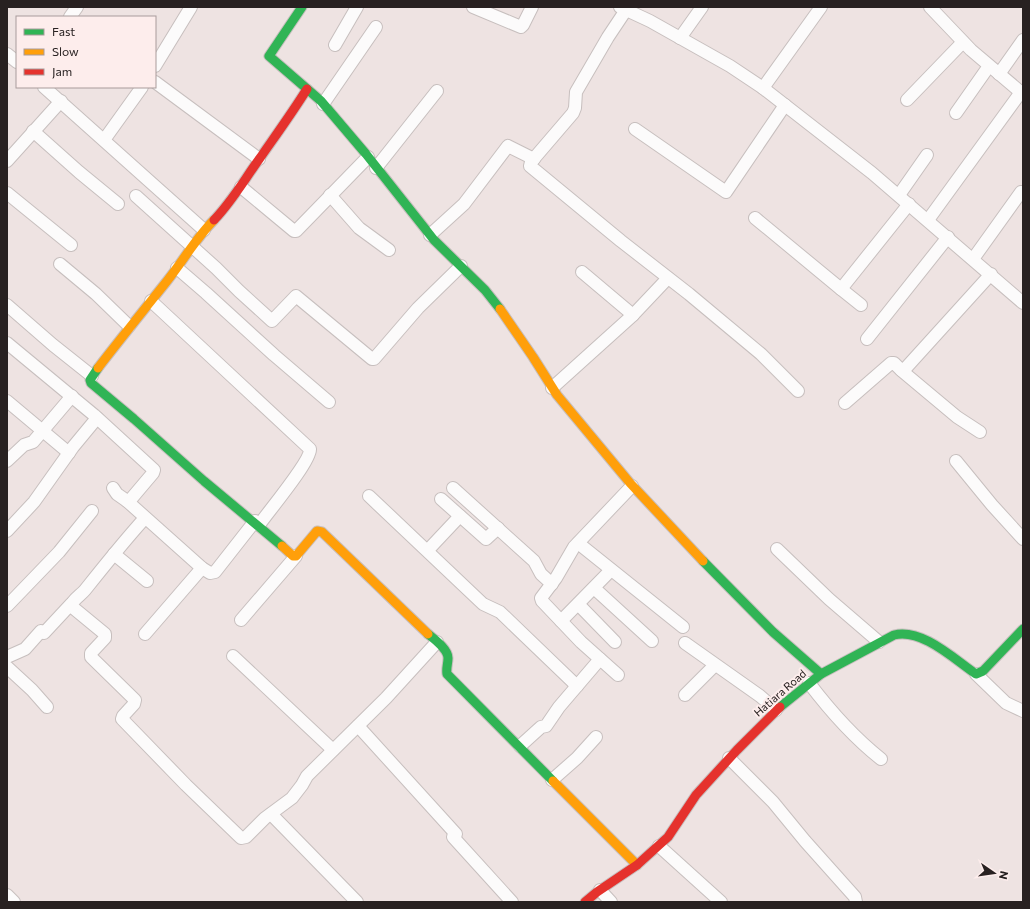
<svg xmlns="http://www.w3.org/2000/svg" width="1030" height="909" viewBox="0 0 1030 909" font-family="Commissioner,sans-serif">
	<style>
		.lines { fill: none; stroke-linecap: round; stroke-linejoin: round }
		.street-casing { stroke: #c7bfbe; stroke-width: 14 }
		.fast-casing { stroke: #c7bfbe; stroke-width: 11 }
		.slow-casing { stroke: #c7bfbe; stroke-width: 11 }
		.jam-casing { stroke: #c7bfbe; stroke-width: 11 }
		.street { stroke: #fcfbfb; stroke-width: 12 }
		.fast { stroke: #30b455; stroke-width: 9 }
		.slow { stroke: #ff9f0a; stroke-width: 9 }
		.jam { stroke: #e5322d; stroke-width: 9 }
		.labels { text-anchor: middle; stroke-width: 4; stroke-linejoin: round; paint-order: stroke }
		.street-label { font-size: 11px; fill: #282121; stroke: #fdedec }
	</style>
	<rect width="100%" height="100%" fill="#eee3e2"/>
	<g class="lines">
		<defs>
			<g id="street">
				<path d="M473,7L521,27L523,25L532,7"/>
				<path d="M620,7L650,21L730,66L763,88L872,173L1023,303"/>
				<path d="M628,7L608,37L576,92L575,108L573,113L531,162L530,166L621,241L689,294L761,354L798,391"/>
				<path d="M930,7L971,50L1023,94"/>
				<path d="M70,17L77,7"/>
				<path d="M680,38L702,7"/>
				<path d="M335,45L357,7"/>
				<path d="M7,54L17,62"/>
				<path d="M155,66L191,7"/>
				<path d="M999,74L1023,40"/>
				<path d="M155,82L259,159"/>
				<path d="M44,87L204,230"/>
				<path d="M763,88L821,7"/>
				<path d="M907,100L963,42"/>
				<path d="M323,104L376,27"/>
				<path d="M956,113L989,66"/>
				<path d="M635,129L726,192L785,105"/>
				<path d="M33,131L79,172L118,204"/>
				<path d="M104,140L142,87"/>
				<path d="M7,161L61,101"/>
				<path d="M376,168L437,91"/>
				<path d="M241,187L294,231H296L368,157"/>
				<path d="M7,193L71,245"/>
				<path d="M330,195L359,228L389,250"/>
				<path d="M899,195L927,155"/>
				<path d="M136,196L216,268L239,291L272,321L296,296L372,359H374L418,308L461,266"/>
				<path d="M755,218L841,289L909,204"/>
				<path d="M928,220L1021,92"/>
				<path d="M430,235L464,204L508,146L534,159"/>
				<path d="M973,259L1021,192"/>
				<path d="M60,264L96,294L129,326"/>
				<path d="M177,268L206,293L274,355L329,402"/>
				<path d="M582,272L633,315"/>
				<path d="M841,289L861,305"/>
				<path d="M151,301L310,449C311,461 268,512 259,525"/>
				<path d="M7,305L53,345L92,376"/>
				<path d="M867,339L948,237"/>
				<path d="M7,343L94,415L154,470L153,473L131,499L127,501L202,568L210,573L215,572L255,521"/>
				<path d="M902,371L957,417L980,432"/>
				<path d="M552,388L633,315L668,278"/>
				<path d="M7,401L69,453"/>
				<path d="M845,403L891,363H894L901,370H904L991,274"/>
				<path d="M7,461L24,445L33,442L72,396"/>
				<path d="M956,461L992,505L1023,539"/>
				<path d="M113,488L117,494L127,501"/>
				<path d="M453,488L534,561L541,574L552,584"/>
				<path d="M369,496L483,604L500,612L577,686"/>
				<path d="M441,499L486,539L498,528"/>
				<path d="M145,518C124,541 105,565 85,590C81,595 72,600 71,606L105,634V638L91,653V657L135,700L134,704L123,716L122,719L186,785L241,838L246,837L265,818L292,798L302,785L307,776L386,698L437,642"/>
				<path d="M7,531L34,502L73,447L97,418"/>
				<path d="M578,543L683,627"/>
				<path d="M777,549L829,599L879,642"/>
				<path d="M428,550L460,516"/>
				<path d="M114,554L147,581"/>
				<path d="M594,588L652,641"/>
				<path d="M578,604L615,642"/>
				<path d="M7,606L59,552L92,511"/>
				<path d="M241,620L296,556"/>
				<path d="M561,621L611,570"/>
				<path d="M44,633L71,604"/>
				<path d="M145,634L202,568"/>
				<path d="M685,643L760,696L776,710"/>
				<path d="M233,656L333,750"/>
				<path d="M7,657L25,649L41,631"/>
				<path d="M7,667L32,690L47,707"/>
				<path d="M976,674L1006,703L1023,711"/>
				<path d="M618,675L581,642L542,601L541,598L556,578L574,547L632,486"/>
				<path d="M809,683C831,712 852,736 881,759"/>
				<path d="M685,695L715,665"/>
				<path d="M358,726L456,834"/>
				<path d="M520,746L541,727L546,726L559,707L600,659"/>
				<path d="M729,758L773,802L805,841L855,897L856,902"/>
				<path d="M552,780L577,758L596,737"/>
				<path d="M271,814L357,902"/>
				<path d="M453,837L512,902"/>
				<path d="M659,846L721,902"/>
				<path d="M600,890L611,902"/>
				<path d="M7,895L14,902"/>
			</g>
			<g id="fast">
				<path d="M302,7L269,56L321,101L366,154L434,240L485,290L500,309"/>
				<path d="M98,368L90,380L91,383L134,419L204,481L282,546"/>
				<path d="M703,561L773,632L821,674"/>
				<path d="M428,634C434,639 448,649 448,658C448,664 446,668 447,674L553,781"/>
				<path d="M780,707L821,674L894,635C922,628 954,659 976,674L983,671L1023,629"/>
			</g>
			<g id="slow">
				<path d="M500,309L533,357L557,395L630,483L703,561"/>
				<path d="M98,368C121,338 144,310 167,281C183,261 196,238 214,220"/>
				<path d="M282,546L293,556H296L317,531L322,532L428,634"/>
				<path d="M553,781L637,865"/>
			</g>
			<g id="jam">
				<path d="M214,220C233,200 244,180 260,158C276,135 292,113 307,89"/>
				<path d="M585,902L597,892L637,865L668,837L696,795L737,750L780,707"/>
			</g>
		</defs>
		<use href="#street" class="street-casing"/>
		<use href="#fast" class="fast-casing"/>
		<use href="#slow" class="slow-casing"/>
		<use href="#jam" class="jam-casing"/>
		<use href="#street" class="street"/>
		<use href="#fast" class="fast"/>
		<use href="#slow" class="slow"/>
		<use href="#jam" class="jam"/>
	</g>
	<g class="labels">
		<g class="street-label">
			<text transform="translate(780 693) rotate(-41)" y="4">Hatiara Road</text>
		</g>
	</g>
	<rect width="1030" height="909" fill="none" stroke="#282121" stroke-width="16"/>
	<rect x="16" y="16" width="140" height="72" fill="#fdedec" stroke="#a89b9b"/>
	<rect x="24" y="29" width="20" height="6" fill="#30b455" stroke="#a89b9b"/>
	<text x="52" y="36" font-size="12" fill="#282121">Fast</text>
	<rect x="24" y="49" width="20" height="6" fill="#ff9f0a" stroke="#a89b9b"/>
	<text x="52" y="56" font-size="12" fill="#282121">Slow</text>
	<rect x="24" y="69" width="20" height="6" fill="#e5322d" stroke="#a89b9b"/>
	<text x="52" y="76" font-size="12" fill="#282121">Jam</text>
	<g transform="translate(994 873) rotate(103)" stroke="#fdedec" stroke-width="3" paint-order="stroke">
	<path d="M0-3L7 15L0 10L-7 15Z" fill="#282121"/>
	<text y="-6" font-size="11" font-weight="bold" text-anchor="middle" fill="#282121">N</text>
	</g>
</svg>
